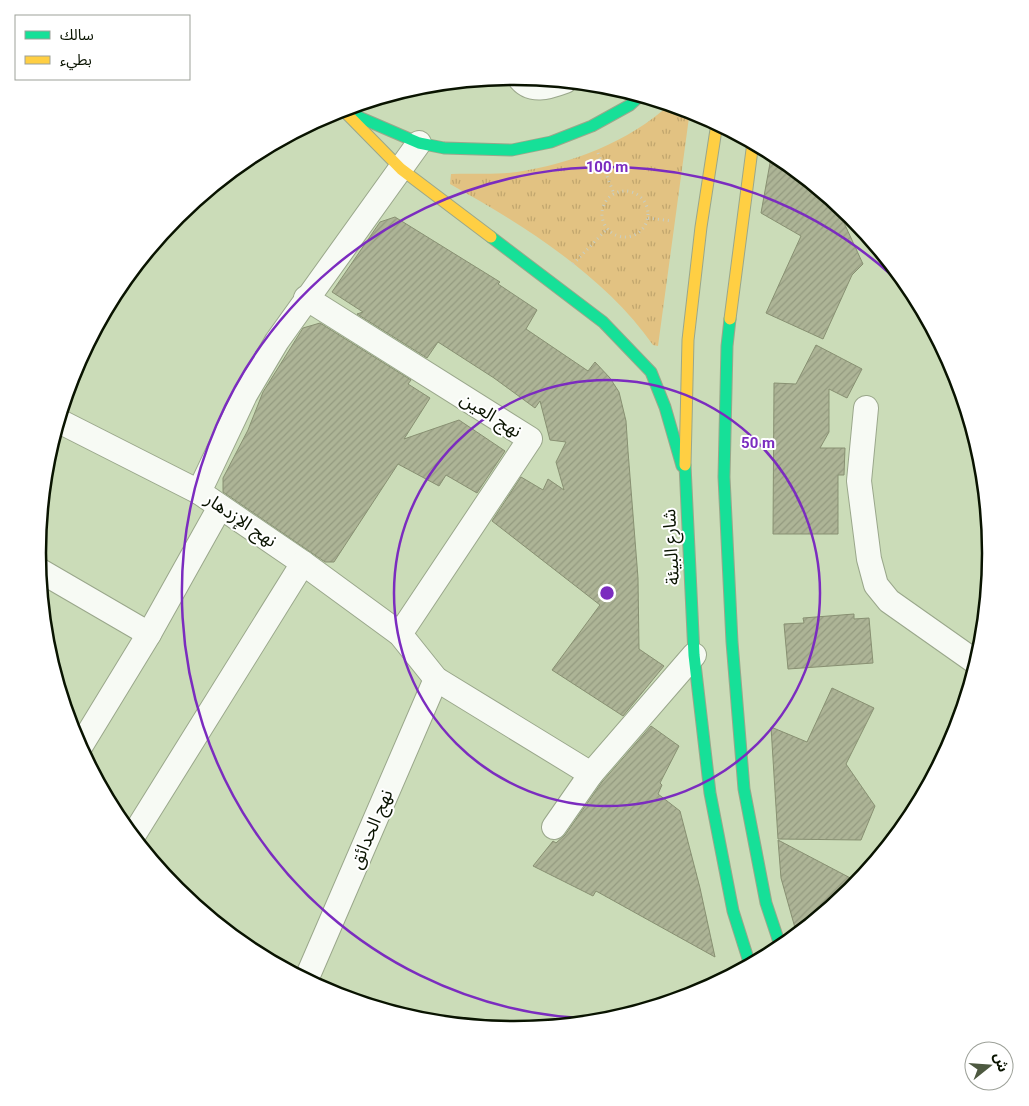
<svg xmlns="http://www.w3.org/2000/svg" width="1029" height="1106" viewBox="0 0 1029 1106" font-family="Roboto,'Noto Sans Arabic',sans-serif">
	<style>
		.park { fill: url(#park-tufts) }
		.building { fill: url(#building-hatch); stroke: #889072 }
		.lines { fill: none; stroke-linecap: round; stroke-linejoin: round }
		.street-casing { stroke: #9aa78b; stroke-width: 26 }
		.fast-casing { stroke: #9aa78b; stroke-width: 13 }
		.slow-casing { stroke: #9aa78b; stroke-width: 13 }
		.path { stroke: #c8cec3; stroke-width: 3; stroke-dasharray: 1 4; stroke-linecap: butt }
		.street { stroke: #f7faf4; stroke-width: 24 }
		.fast { stroke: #16e098; stroke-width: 11 }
		.slow { stroke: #ffcf43; stroke-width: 11 }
		.ring { fill: none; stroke: #7b2cbf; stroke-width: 2.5 }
		.labels { text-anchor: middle; stroke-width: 4; stroke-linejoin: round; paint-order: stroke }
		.street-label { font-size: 18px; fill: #091300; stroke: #fff }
		.rim { fill: none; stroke: #091300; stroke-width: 2.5 }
		.centre { fill: #7b2cbf; stroke: #fff; stroke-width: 2.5 }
		.ring-label { font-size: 15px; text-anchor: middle; font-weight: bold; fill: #7b2cbf; stroke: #fff; stroke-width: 4; stroke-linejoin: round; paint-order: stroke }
	</style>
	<defs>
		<pattern id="park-tufts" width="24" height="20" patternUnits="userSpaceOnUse" patternTransform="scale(1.25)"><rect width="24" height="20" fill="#e2c282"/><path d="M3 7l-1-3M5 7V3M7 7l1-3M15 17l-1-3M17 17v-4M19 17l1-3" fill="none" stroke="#c1a66e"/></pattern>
		<pattern id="building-hatch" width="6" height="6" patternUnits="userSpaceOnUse" patternTransform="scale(1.25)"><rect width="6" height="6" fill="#adb496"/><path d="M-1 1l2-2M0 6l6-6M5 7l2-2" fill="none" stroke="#949a80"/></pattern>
	</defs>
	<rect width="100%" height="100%" fill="#cbdcb8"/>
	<path class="park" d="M670,104L690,110L658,346L653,345C604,275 523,225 450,184L451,174C472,173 496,175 517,172C571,164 629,142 670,104Z"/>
	<g class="building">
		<path d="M772,152L780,157L834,201L863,264L852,275L823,339L766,313L801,236L761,213Z"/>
		<path d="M395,217L500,282L498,284L537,310L526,329L588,371L595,362L610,378L619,392L626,421L628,451L638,578L639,649L664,666L623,716L552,670L600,605L492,521L521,477L543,490L548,479L564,490L556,462L566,442L550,440L540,401L535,408L494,378L438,342L427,358L357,314L363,312L332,292L380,222Z"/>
		<path d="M320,323L411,380L408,384L430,398L404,439L459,420L505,451L477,493L446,475L439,486L398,464L334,562H325L223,492V478L248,430L263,392L303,328Z"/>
		<path d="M816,345L862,369L847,398L829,389V432L820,448H845L844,475H838V534H773L774,383L796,384Z"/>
		<path d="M854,614V619L869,618L873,663L788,669L784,624L804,623L803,618Z"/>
		<path d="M832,688L874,708L846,764L875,806L861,840L778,839L771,727L807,742Z"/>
		<path d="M651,726L679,746L660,783L662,785L658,794L680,811L700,888L715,957L596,891L593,896L533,866L553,841L556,843L565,835L602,782Z"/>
		<path d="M778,840L858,882L852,890L797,935L781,878Z"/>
	</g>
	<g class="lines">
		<defs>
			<g id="street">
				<path d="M518,76C530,94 549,87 565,81"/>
				<path d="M419,143L277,341L245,395L199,492L303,563L400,634L436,679L591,774"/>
				<path d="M306,298L530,439L400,634"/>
				<path d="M866,408L859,481L869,559L876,585L889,601L977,663"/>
				<path d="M59,421L199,492"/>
				<path d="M39,570L149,634"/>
				<path d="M80,747L149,634L220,507"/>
				<path d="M554,827L591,774L694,655"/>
				<path d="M133,836L303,563"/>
				<path d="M306,980L436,679"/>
			</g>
			<g id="fast">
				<path d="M354,115L419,143L444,148L512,150L551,142L592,126L630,105L641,95"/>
				<path d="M491,237L603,322L651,372L665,407L682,466"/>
				<path d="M730,319L727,346L724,477L732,642L744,789L766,903L781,948"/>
				<path d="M685,465L694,655L710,793L733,911L750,965"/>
			</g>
			<g id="slow">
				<path d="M342,109L401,169L491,237"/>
				<path d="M730,319L753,142"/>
				<path d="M685,465L688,340L701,227L717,123"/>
			</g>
		</defs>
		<use href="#street" class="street-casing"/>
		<use href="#fast" class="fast-casing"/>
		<use href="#slow" class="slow-casing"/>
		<g class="path">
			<path d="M598,153L614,194"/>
			<circle cx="625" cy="214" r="23"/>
			<path d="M648,218L672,221"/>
			<path d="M573,264L607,229"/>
		</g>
		<use href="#street" class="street"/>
		<use href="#fast" class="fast"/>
		<use href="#slow" class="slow"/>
	</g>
	<g class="ring">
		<circle cx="607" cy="593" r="213"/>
		<path d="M611 1019A426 426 0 1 1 919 302"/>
	</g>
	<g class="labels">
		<g class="street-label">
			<text transform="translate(491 415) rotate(32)" y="6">نهج العين</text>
			<text transform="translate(241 520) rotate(34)" y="6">نهج الإزدهار</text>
			<text transform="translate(671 547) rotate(-93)" y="6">شارع البيئة</text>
			<text transform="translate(371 829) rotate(-67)" y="6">نهج الحدائق</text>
		</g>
	</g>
	<path d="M0 0H1029V1106H0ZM46 553a468 468 0 1 1 936 0a468 468 0 1 1-936 0Z" fill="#fff" fill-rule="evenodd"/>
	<path class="rim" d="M46 553a468 468 0 1 1 936 0a468 468 0 1 1-936 0Z"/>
	<circle cx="607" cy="593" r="8" class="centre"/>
	<g class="ring-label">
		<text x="607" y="172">100 m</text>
		<text x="758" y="448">50 m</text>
	</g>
	<rect x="15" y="15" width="175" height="65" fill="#ffffff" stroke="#9da199"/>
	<rect x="25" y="31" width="25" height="8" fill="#16e098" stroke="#9da199"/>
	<text x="60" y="40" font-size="15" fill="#091300">سالك</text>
	<rect x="25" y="56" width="25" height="8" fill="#ffcf43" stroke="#9da199"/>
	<text x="60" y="65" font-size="15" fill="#091300">بطيء</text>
	<g transform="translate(989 1066) rotate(73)"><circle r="24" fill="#ffffff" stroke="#9da199"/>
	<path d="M0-4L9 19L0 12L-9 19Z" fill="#4d5940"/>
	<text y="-8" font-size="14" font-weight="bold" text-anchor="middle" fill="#091300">ش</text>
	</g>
</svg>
